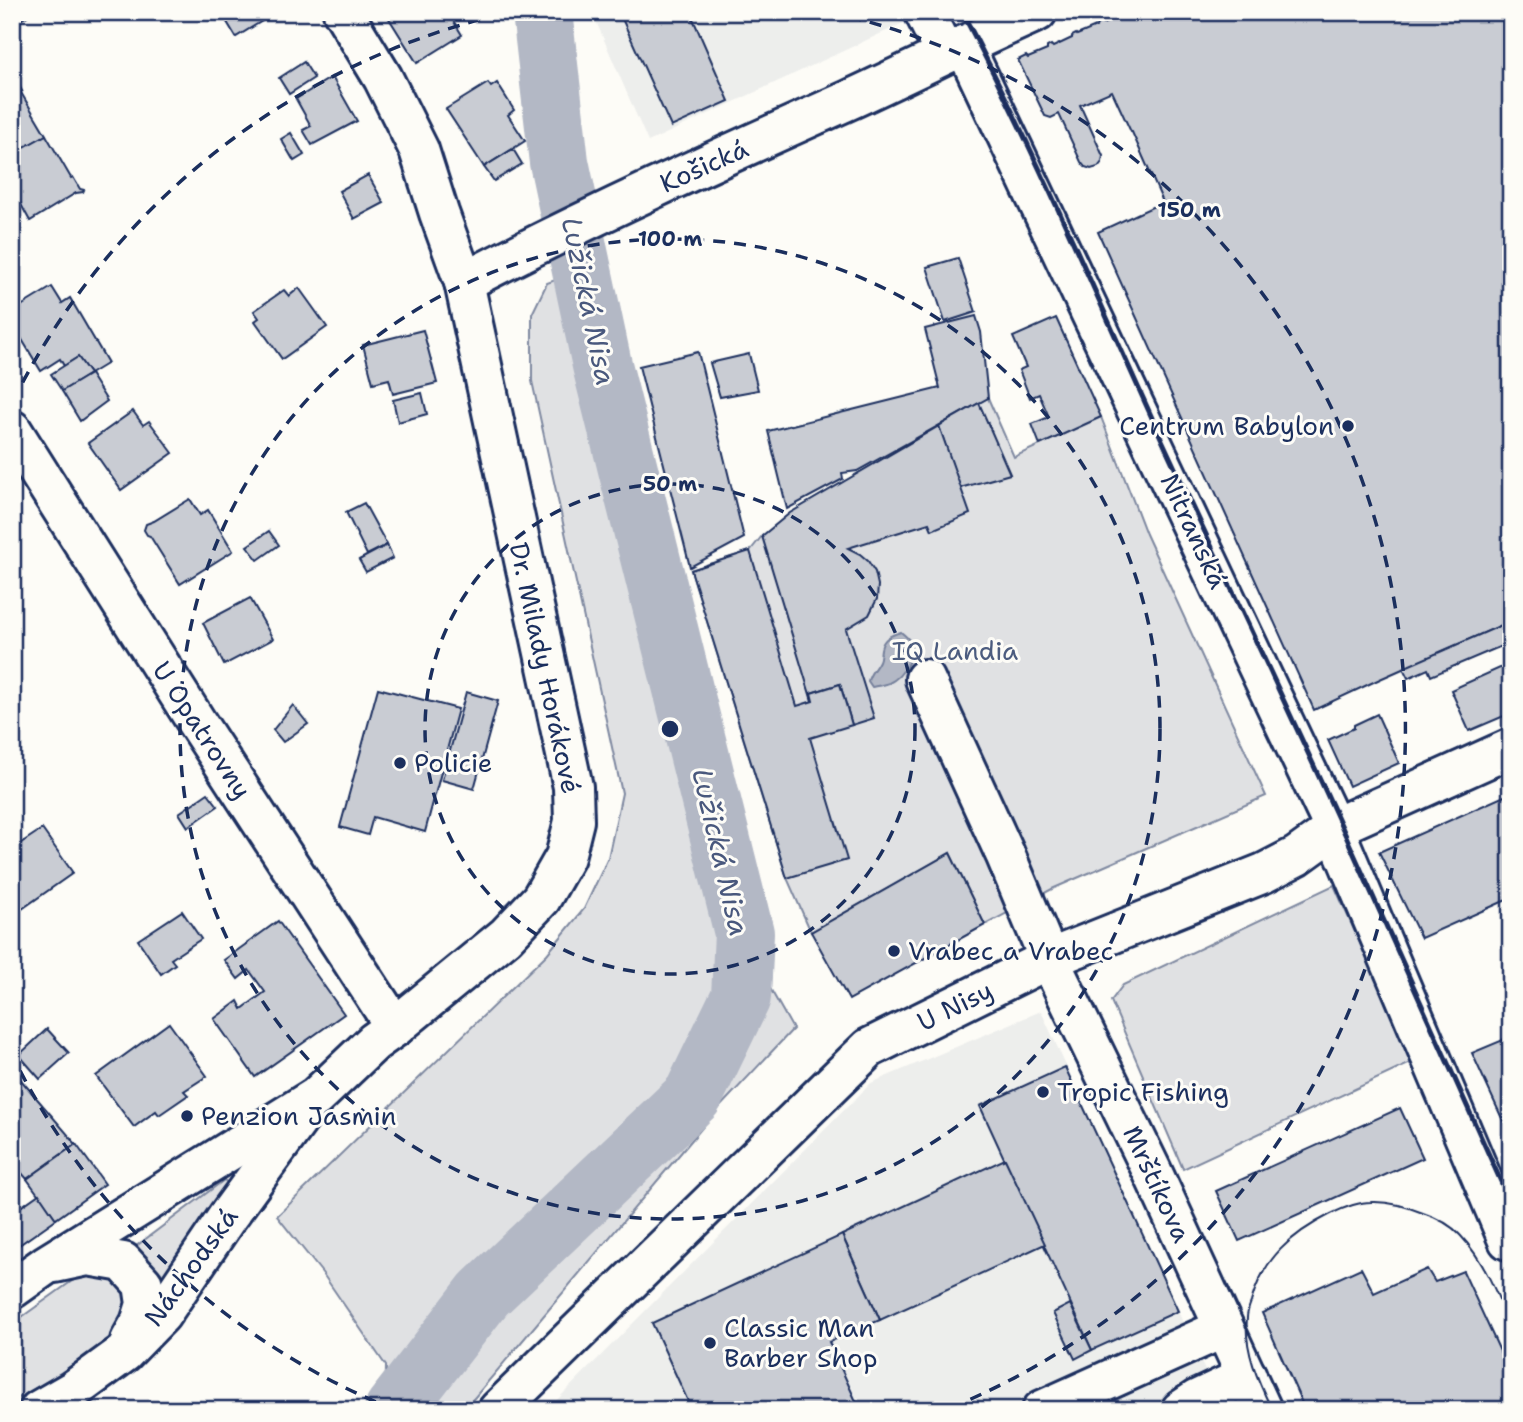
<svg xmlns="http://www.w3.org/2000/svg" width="1523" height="1422" viewBox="0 0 1523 1422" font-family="'Shantell Sans',sans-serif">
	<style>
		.built { fill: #edeeec }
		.green { fill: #e0e1e3; stroke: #7e88a0; stroke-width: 2 }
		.water { fill: #b3b8c5; stroke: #76819c; stroke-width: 2 }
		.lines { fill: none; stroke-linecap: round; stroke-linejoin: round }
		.river { stroke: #b3b8c5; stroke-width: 60 }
		.building { fill: #c9ccd3; stroke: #1b2f5e; stroke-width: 2 }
		.minor-casing { stroke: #1b2f5e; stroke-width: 44 }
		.minor { stroke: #fdfcf7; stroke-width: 38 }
		.tram { stroke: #1b2f5e; stroke-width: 2 }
		.rail { stroke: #1b2f5e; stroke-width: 5 }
		.ring { fill: none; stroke: #1b2f5e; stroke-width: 3.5; stroke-dasharray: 12 9 }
		.poi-dot { fill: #1b2f5e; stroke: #fdfcf7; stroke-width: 2.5 }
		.labels { text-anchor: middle; stroke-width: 6; stroke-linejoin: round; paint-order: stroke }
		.street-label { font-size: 26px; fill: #1b2f5e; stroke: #fdfcf7 }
		.poi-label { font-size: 26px; fill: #1b2f5e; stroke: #fdfcf7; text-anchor: start }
		.park-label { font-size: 26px; fill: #4c5c7f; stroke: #fdfcf7 }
		.water-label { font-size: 28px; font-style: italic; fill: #49587d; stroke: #fdfcf7 }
		.centre { fill: #1b2f5e; stroke: #fdfcf7; stroke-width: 3.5 }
		.ring-label { font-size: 21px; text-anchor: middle; font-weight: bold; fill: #1b2f5e; stroke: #fdfcf7; stroke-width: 6; stroke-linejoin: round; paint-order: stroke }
	</style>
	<rect width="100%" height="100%" fill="#fdfcf7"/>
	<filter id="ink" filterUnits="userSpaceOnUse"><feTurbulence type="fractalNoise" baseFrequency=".0143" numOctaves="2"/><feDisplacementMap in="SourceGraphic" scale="14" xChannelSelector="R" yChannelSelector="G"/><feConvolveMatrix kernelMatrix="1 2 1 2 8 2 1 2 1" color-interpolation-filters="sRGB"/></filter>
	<g filter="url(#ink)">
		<g class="built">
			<path d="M592,12H927L648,142Z"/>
			<path d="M1041,1011L1223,1410H547L871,1083Z"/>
		</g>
		<g class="green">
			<path d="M575,273L585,328L696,795L736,928L793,1029L717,1110L475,1397L463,1410H385L386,1366L323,1274L277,1216L547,954L584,909L608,858L622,793L532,381V314L547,283Z"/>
			<path d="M988,398L1014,457L1101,417L1146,534L1266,796L1052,889L985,925L950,853L811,932L787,878L691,570L750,551L762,536L790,513Z"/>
			<path d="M1334,885L1413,1062L1183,1169L1111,1001L1123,985Z"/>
			<path d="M224,1180L228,1183L164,1288L131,1250Z"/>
			<path d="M105,1273L117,1281L128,1292C128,1298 130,1308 128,1314C122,1340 37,1387 12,1402V1324L79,1276Z"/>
		</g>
		<path class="water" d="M901,632C904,635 907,637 909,640C917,655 902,677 889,683C884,685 877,686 872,687L868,681C870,672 876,668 879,661C881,657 880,654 881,649C883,638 891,635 901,632Z"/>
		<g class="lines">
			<path class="river" d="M394,1410L484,1294L693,1096L741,997L744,933L602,365L559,162L542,12"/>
		</g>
		<g class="building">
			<path d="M12,12H33L12,26Z"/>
			<path d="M221,12H277L236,37Z"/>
			<path d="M385,12H448L462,35L417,63Z"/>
			<path d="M619,12H690L729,101L671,127Z"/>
			<path d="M1123,12H1511V621L1380,679L1314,710L1098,232L1163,202L1132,132H1131L1112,91L1080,105L1103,156L1102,162L1098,167L1091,169L1085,167L1081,162L1059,114L1051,118L1045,116L1018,60L1026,56L1028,58L1047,50V47L1051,45L1053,47L1072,38V36L1076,34L1077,35L1096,27L1097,24L1101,22L1103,24L1121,15Z"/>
			<path d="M304,62L314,78L289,94L279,78Z"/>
			<path d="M13,74L15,75V78L22,91H20L46,135L12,154Z"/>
			<path d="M332,77L357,121L312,145L303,130L311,126L296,99Z"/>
			<path d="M488,83L491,87L497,83L514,110L508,115L525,141L484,167L446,109Z"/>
			<path d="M291,133L304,155L294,161L281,139Z"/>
			<path d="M46,135L71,178L73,177L80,189L84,190L83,192L76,193L30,221L12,188V154Z"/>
			<path d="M513,149L522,164L494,181L484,167Z"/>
			<path d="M368,175L384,203L354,219L339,191Z"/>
			<path d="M958,258L976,312L945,322L927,267Z"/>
			<path d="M52,287L62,303L70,298L108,363L90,374L78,357L64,366L60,359L41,371L12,323V308L16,309Z"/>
			<path d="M299,288L327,327L282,359L255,321L259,318L254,311L284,290L289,296Z"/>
			<path d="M976,316L981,332L988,398L857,471L842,473L843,479L787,509L768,431L940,388L925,329Z"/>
			<path d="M1056,318L1101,417L1040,445L1032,424L1049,417L1039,394L1030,398L1019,370L1026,367L1013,337Z"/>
			<path d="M423,330L437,383L393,394L389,379L373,383L363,345Z"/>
			<path d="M698,352L744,538L690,567L639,366Z"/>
			<path d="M749,354L758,390L720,397L710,363Z"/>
			<path d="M78,357L90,374L62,391L51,374Z"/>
			<path d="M90,374L107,401L80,421L62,391Z"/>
			<path d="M422,393L427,414L398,422L393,400Z"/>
			<path d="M979,403L1010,474L960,488L939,426Z"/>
			<path d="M133,411L143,425L149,421L173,453L121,490L88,443Z"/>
			<path d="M939,426L970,514L932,530L929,523L848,548L860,554L868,561L875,572L878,585L877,599L869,615L846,629L874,718L852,725L840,684L811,693L813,701H812L762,536L790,513Z"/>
			<path d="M190,499L200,515L208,510L233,551L180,584L150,536L147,535L144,530L146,524L154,521Z"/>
			<path d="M364,503L387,545L367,555L346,512Z"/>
			<path d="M269,531L279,545L258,560L247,546Z"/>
			<path d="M387,545L393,558L366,572L359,560Z"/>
			<path d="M750,551L797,706L813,701L811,693L840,684L852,725L810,738L847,860L787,878L691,570Z"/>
			<path d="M250,598L273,639L224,665L203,623Z"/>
			<path d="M1511,621V642L1431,676L1428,669L1408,678L1403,668Z"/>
			<path d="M1511,663V713L1469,731L1451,690Z"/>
			<path d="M378,688L458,709L425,832L373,817L368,835L340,827Z"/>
			<path d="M466,692L498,701L474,789L442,780Z"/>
			<path d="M293,705L308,724L283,742L273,730Z"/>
			<path d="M1377,714L1399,763L1349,786L1328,740L1354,728V725Z"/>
			<path d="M208,793L218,806L188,827L179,813Z"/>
			<path d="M1511,793V898L1421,938L1379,852Z"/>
			<path d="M42,829L73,873L12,916V849Z"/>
			<path d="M950,853L985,925L849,1000L811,932Z"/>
			<path d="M182,911L201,939L171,959L175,964L161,974L138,940Z"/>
			<path d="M278,921L344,1014L255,1077L214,1019L238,1001L242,1009L265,992L249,970L238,979L224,960Z"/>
			<path d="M169,1023L207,1076L184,1091L188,1095L159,1115L156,1111L134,1127L96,1076Z"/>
			<path d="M47,1029L69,1053L40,1079L19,1055Z"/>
			<path d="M1511,1033V1138L1472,1053L1501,1041Z"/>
			<path d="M1065,1067L1178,1311L1092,1350L980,1106Z"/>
			<path d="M15,1073L76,1144L27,1179L12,1162V1075Z"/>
			<path d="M1400,1108L1423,1158L1239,1241L1216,1191Z"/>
			<path d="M76,1144L105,1184L56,1219L27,1179Z"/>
			<path d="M1005,1159L1045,1244L880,1320L842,1235Z"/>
			<path d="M39,1194L56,1219L12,1250V1213Z"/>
			<path d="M842,1235L880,1320L829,1342L860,1410H692L652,1323Z"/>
			<path d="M1361,1268L1374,1293L1427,1269L1435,1282L1463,1271L1511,1375V1410H1305L1262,1313Z"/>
			<path d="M1070,1304L1092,1350L1075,1359L1053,1313Z"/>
		</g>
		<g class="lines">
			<defs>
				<g id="minor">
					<path d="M924,12L945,54"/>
					<path d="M964,45L1334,828L1508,1240"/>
					<path d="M464,282C590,216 719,158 849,100C912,71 974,40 1037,12"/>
					<path d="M12,430L197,723L395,1027"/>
					<path d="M925,679L1005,854L1049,959L1152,1171L1262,1410"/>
					<path d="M55,1263L88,1256L123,1262L143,1284L146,1304L140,1323L130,1341"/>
					<path d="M12,1289L46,1265L316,1097L374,1042L395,1027L506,936L541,899L565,857L574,821L573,787L464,282L439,213L419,150L383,78L343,12"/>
					<path d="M39,1410L72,1391L124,1353L161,1315L228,1216L304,1112"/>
					<path d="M498,1410L869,1048L1049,959L1264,873L1297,856L1340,825L1511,748"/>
					<path d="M1042,1410L1224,1328"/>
					<path d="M1181,1410L1196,1400L1247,1376"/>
				</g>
			</defs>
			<use href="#minor" class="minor-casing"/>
			<use href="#minor" class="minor"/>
			<path class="tram" d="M1272,1410C1258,1381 1244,1350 1247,1318C1247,1312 1249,1307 1251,1302C1263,1259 1291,1234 1331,1214C1343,1208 1357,1202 1371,1202C1390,1201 1406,1206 1423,1213C1435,1217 1451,1225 1460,1235C1484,1260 1498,1296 1511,1328"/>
			<path class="rail" d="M962,12C1036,152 1097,298 1163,442C1222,570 1283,697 1341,825C1397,952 1454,1078 1511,1204"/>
		</g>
	</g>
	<g class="ring">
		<circle cx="670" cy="729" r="245"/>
		<circle cx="670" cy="729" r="490"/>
		<path d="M395 1410A734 734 0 0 1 13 1057M13 401A734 734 0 0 1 511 12M829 12A734 734 0 0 1 945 1410"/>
	</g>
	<g class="poi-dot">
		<circle cx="1348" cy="426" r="7"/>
		<circle cx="400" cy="763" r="7"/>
		<circle cx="894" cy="951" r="7"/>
		<circle cx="1043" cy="1092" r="7"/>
		<circle cx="187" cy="1116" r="7"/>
		<circle cx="710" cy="1343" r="7"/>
	</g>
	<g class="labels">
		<g class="street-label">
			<text transform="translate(704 166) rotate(-24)" y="9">Košická</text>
			<text transform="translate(1194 531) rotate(65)" y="9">Nitranská</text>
			<text transform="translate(545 668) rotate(78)" y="9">Dr. Milady Horákové</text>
			<text transform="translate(202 730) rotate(57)" y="9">U Opatrovny</text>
			<text transform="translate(955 1006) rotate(-26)" y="9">U Nisy</text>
			<text transform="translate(1157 1184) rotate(65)" y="9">Mrštíkova</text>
			<text transform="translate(191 1267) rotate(-54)" y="9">Náchodská</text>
		</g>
		<g class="poi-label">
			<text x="1334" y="435" text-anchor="end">Centrum Babylon</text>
			<text x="414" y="772">Policie</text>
			<text x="908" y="960">Vrabec a Vrabec</text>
			<text x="1057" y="1101">Tropic Fishing</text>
			<text x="201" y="1125">Penzion Jasmin</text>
			<text x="724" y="1337">Classic Man<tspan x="724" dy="30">Barber Shop</tspan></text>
		</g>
		<g class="park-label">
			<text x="955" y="660">IQ Landia</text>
		</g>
		<g class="water-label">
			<text transform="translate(589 301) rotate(78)" y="10">Lužická Nisa</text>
			<text transform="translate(721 852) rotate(77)" y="10">Lužická Nisa</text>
		</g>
	</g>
	<circle cx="670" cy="729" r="10" class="centre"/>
	<g class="ring-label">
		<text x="1189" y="217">150 m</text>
		<text x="670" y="246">100 m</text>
		<text x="670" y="491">50 m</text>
	</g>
	<rect width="1523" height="1422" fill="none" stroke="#fdfcf7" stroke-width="42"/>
	<rect x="21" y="21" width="1481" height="1380" fill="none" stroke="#1b2f5e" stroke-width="2.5" filter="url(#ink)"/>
</svg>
